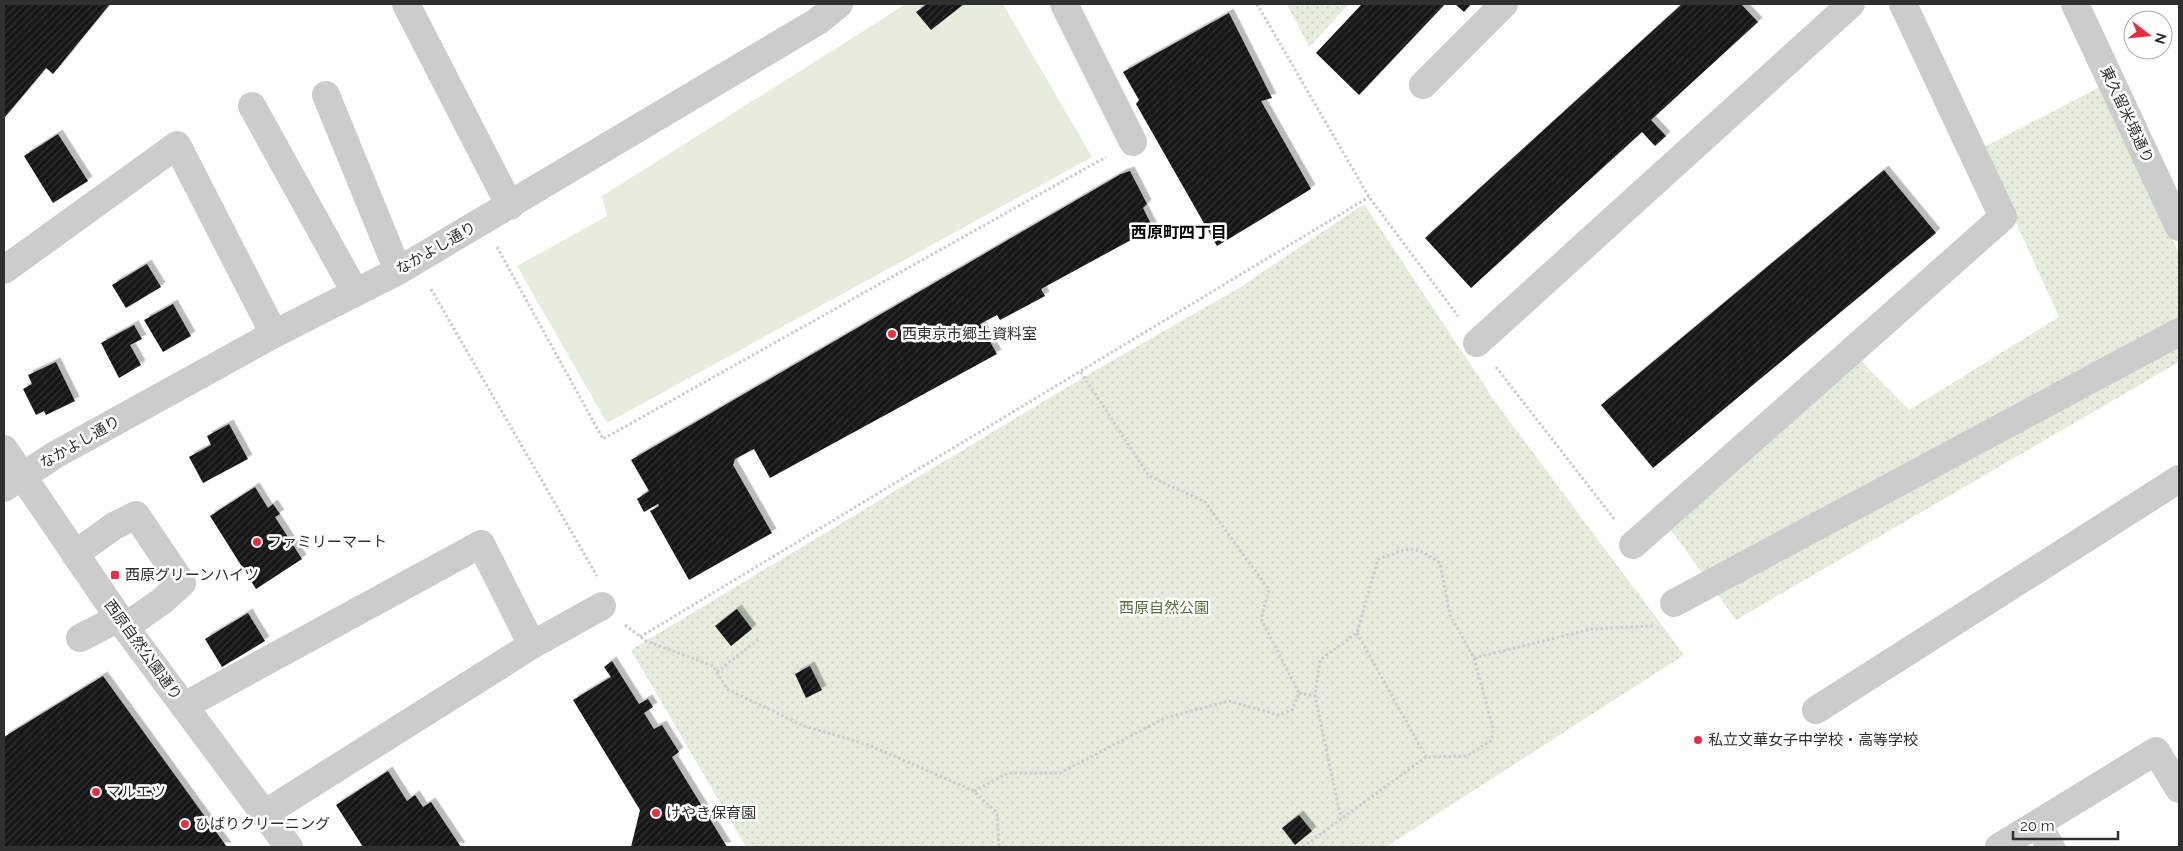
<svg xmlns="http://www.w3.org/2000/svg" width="2183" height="851" viewBox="0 0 2183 851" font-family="Raleway,'Noto Sans JP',sans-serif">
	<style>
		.grass { fill: url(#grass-dots) }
		.pitch { fill: #e6eddd }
		.building { fill: url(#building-hatch); filter: url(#shadow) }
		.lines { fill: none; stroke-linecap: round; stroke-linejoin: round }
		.path { stroke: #ccc; stroke-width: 3; stroke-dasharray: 2.5 2.5; stroke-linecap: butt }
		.minor { stroke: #ccc; stroke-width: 28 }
		.poi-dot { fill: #ee2a41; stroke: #fff; stroke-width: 2 }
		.labels { text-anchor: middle; stroke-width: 5; stroke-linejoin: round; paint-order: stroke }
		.street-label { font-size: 15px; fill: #2f2f2f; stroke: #fff }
		.poi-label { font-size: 15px; fill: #2f2f2f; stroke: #fff; text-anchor: start }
		.park-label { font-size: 15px; fill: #556e3a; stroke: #fff }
		.neighbourhood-label { font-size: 16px; font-weight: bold; fill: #000; stroke: #fff }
	</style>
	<defs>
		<pattern id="grass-dots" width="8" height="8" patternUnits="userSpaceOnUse" patternTransform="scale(1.25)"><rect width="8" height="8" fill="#e6eddd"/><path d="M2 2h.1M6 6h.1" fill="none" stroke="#c6ccbe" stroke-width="1.8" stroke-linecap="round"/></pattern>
		<pattern id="building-hatch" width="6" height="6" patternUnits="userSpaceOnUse" patternTransform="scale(1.25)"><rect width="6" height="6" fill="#161616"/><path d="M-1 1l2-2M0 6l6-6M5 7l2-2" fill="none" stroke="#303030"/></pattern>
		<filter id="shadow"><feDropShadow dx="4.5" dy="-4.5" stdDeviation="0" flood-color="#0004"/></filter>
	</defs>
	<rect width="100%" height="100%" fill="#fff"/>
	<g class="grass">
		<path d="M1287,4H1349L1309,47Z"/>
		<path d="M2100,87L2179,253V362L1736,620L1668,526L1858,358L1909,410L2059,317L1982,148Z"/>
		<path d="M1364,204L1496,403L1684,655L1386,847H746L631,650L1084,377L1239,288Z"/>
	</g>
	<path class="pitch" d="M906,4H1003L1092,157L607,423L517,266L607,216L602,196Z"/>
	<g class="building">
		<path d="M4,4H110L53,74L46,68L5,117Z"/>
		<path d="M927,4H964L931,30L916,12Z"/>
		<path d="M1362,4H1445L1359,95L1316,53Z"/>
		<path d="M1455,4H1471L1464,12Z"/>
		<path d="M1682,4H1741L1758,22L1651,120L1666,136L1655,146L1642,132L1471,288L1425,238Z"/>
		<path d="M1229,13L1272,98L1261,101L1311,189L1217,246L1136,104L1139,100L1123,72Z"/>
		<path d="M58,134L88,181L53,203L24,156Z"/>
		<path d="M1884,170L1936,233L1653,468L1601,405Z"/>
		<path d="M1130,171L1147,204L1143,208L1153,228L1041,289L1045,296L1000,320L997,315L980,324L997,354L770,478L754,449L735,459L733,465L772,533L689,580L650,511L659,506L658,504L644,512L637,499L649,491L631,460L1121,174Z"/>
		<path d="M147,264L161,287L126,308L112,285Z"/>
		<path d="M173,304L191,336L163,352L144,320Z"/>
		<path d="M134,325L142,339L130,345L141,365L119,378L101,343Z"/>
		<path d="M56,362L75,401L46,415L44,411L36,415L23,389L32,384L28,375Z"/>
		<path d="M229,424L248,459L203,483L189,457L211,445L207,436Z"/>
		<path d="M255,487L268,508L273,504L280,514L275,517L302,559L256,589L210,516Z"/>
		<path d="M737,609L752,629L731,646L715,626Z"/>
		<path d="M248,613L265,641L222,667L205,639Z"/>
		<path d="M612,661L639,704L648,699L653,707L644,713L654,729L662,725L679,752L672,757L727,847H631L640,810L573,700L611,677L604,667Z"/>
		<path d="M810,666L822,690L806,698L795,674Z"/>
		<path d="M103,676L227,847H4V737Z"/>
		<path d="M388,771L407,801L415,795L423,807L431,802L461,847H363L336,805Z"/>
		<path d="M1299,815L1312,831L1295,845L1282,828Z"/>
	</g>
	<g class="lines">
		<g class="path">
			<path d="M1257,4L1369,197L1458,316"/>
			<path d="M497,247L603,439L1106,157"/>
			<path d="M431,289L597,576"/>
			<path d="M1496,367L1615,520"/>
			<path d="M625,625L646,641L713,666L727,689L804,726L869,745L974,791L997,813L999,847"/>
			<path d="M1357,633L1426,757"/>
			<path d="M640,637L1369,197"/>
			<path d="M1474,658L1592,629L1653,626"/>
			<path d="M717,672L760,638"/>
			<path d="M1299,693L1315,696"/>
			<path d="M974,791L1008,773H1060L1165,718L1229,701L1278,715L1292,710L1299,693L1261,619L1269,590L1205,502L1149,476L1080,371"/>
			<path d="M1303,847L1426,757L1467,756L1492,740L1493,728L1474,658L1450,615L1440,563C1412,543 1409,548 1378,559L1357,633L1320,660L1315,696L1341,819"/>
		</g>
		<g class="minor">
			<path d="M406,4L510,206"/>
			<path d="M1064,4L1133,142"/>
			<path d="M2075,4L2179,227"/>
			<path d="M1423,85L1504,4"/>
			<path d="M326,95L398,271"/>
			<path d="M252,106L355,292"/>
			<path d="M4,270L177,145L274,334"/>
			<path d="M1477,343L1851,4"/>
			<path d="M4,449L125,627L289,847"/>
			<path d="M4,488L55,455L274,334L398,271L818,21L839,4"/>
			<path d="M1633,545L2003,217L1903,4"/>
			<path d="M75,554L114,526L136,515L182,583L162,601L125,627"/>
			<path d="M1674,603L2179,332"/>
			<path d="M80,638L119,618"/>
			<path d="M184,706L481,544L532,645"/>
			<path d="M1816,710L2179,479"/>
			<path d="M264,814L532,645L602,606"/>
			<path d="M2037,824L2051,847"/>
			<path d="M1999,847L2156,751L2179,789"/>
		</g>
	</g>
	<g class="poi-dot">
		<circle cx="892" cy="334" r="5"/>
		<circle cx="257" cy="542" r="5"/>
		<rect x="110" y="570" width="10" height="10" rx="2.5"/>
		<circle cx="1698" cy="740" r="5"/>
		<circle cx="96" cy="792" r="5"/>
		<circle cx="656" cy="813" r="5"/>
		<circle cx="185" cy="824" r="5"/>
	</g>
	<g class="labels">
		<g class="street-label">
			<text transform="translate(2127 115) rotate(65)" y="5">東久留米境通り</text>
			<text transform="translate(436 248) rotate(-30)" y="5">なかよし通り</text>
			<text transform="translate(80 442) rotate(-30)" y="5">なかよし通り</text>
			<text transform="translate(143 650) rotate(54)" y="5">西原自然公園通り</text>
		</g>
		<g class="poi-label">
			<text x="902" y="339">西東京市郷土資料室</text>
			<text x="267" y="547">ファミリーマート</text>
			<text x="125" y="580">西原グリーンハイツ</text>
			<text x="1708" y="745">私立文華女子中学校・高等学校</text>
			<text x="106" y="797">マルエツ</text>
			<text x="666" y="818">けやき保育園</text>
			<text x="195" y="829">ひばりクリーニング</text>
		</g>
		<g class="park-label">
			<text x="1164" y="613">西原自然公園</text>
		</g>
		<g class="neighbourhood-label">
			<text x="1179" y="238">西原町四丁目</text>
		</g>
	</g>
	<rect width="2183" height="851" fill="none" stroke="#2f2f2f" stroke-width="10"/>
	<g transform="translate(2148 35) rotate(106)"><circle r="24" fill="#ffffff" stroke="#acacac"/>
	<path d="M0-4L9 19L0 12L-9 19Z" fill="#ee2a41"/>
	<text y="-8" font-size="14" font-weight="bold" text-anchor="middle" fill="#2f2f2f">N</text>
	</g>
	<path d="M2013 831v8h105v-8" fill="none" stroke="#2f2f2f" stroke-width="2.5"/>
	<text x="2020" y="831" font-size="15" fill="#2f2f2f" stroke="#ffffff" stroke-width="4" paint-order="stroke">20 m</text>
</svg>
